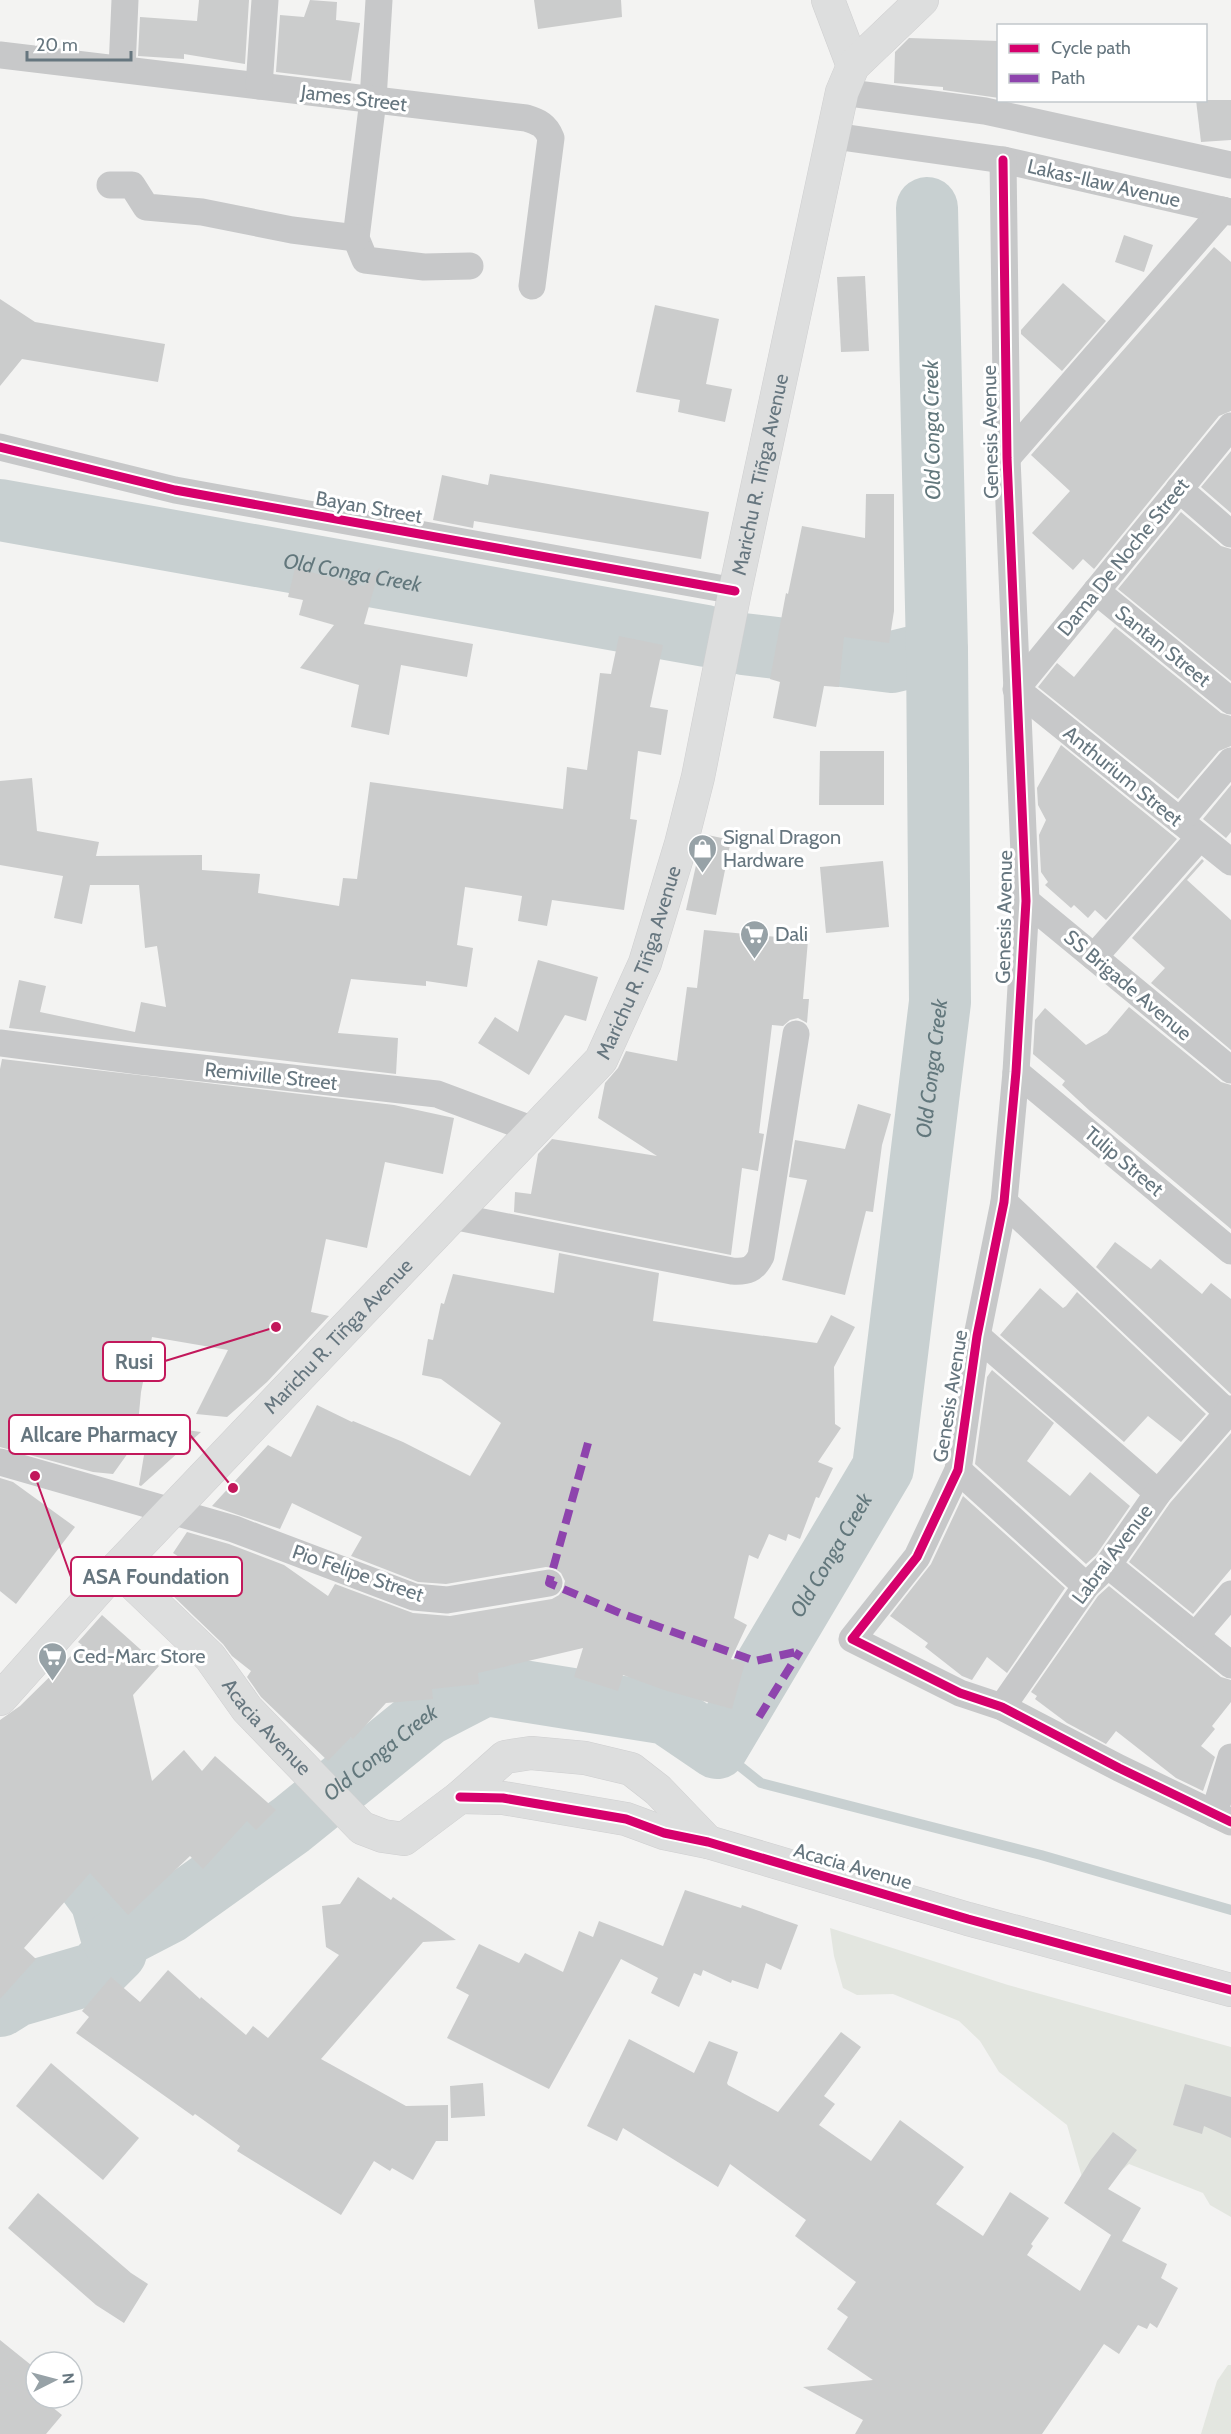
<svg xmlns="http://www.w3.org/2000/svg" width="1231" height="2434" viewBox="0 0 1231 2434" font-family="Cabin,sans-serif">
	<style>
		.green { fill: #e3e6e0 }
		.lines { fill: none; stroke-linecap: round; stroke-linejoin: round }
		.stream { stroke: #c8d0d1; stroke-width: 10 }
		.river { stroke: #c8d0d1; stroke-width: 62 }
		.building { fill: #cbcccc }
		.secondary-casing { stroke: #cfcfd0; stroke-width: 34 }
		.street { stroke: #c7c8c9; stroke-width: 27 }
		.secondary { stroke: #dddede; stroke-width: 33 }
		.quiet { stroke: #8e44ad; stroke-width: 8; stroke-dasharray: 15 8; stroke-linecap: butt }
		.cycleway-casing { stroke: #fff; stroke-width: 13 }
		.cycleway { stroke: #d6006c; stroke-width: 9 }
		.labels { text-anchor: middle; stroke-width: 6; stroke-linejoin: round; paint-order: stroke }
		.street-label { font-size: 20px; fill: #66767f; stroke: #fff }
		.poi-label { font-size: 20px; fill: #66767f; stroke: #fff; text-anchor: start }
		.water-label { font-size: 21px; font-style: italic; fill: #62777c; stroke: #fff }
		.leader { fill: none; stroke: #c2185b; stroke-width: 2 }
		.callout-dot { fill: #c2185b; stroke: #fff; stroke-width: 2 }
		.callout { fill: #fff; stroke: #c2185b; stroke-width: 2 }
		.callout-label { font-size: 21px; text-anchor: middle; font-weight: bold; fill: #66767f }
	</style>
	<rect width="100%" height="100%" fill="#f3f3f2"/>
	<g class="green">
		<path d="M830,1928L1008,1985L1231,2047V2217L1210,2205L1203,2193L1129,2164L1088,2198L1067,2125L999,2072L980,2041L959,2021L893,1994L857,1995L843,1988L834,1956Z"/>
		<path d="M1228,2365H1231V2434H1201L1217,2381Z"/>
	</g>
	<g class="lines">
		<path class="stream" d="M717,1748L761,1783L1041,1855L1231,1910"/>
		<g class="river">
			<path id="s1" d="M0,510L706,636"/>
			<path d="M743,644L892,662L937,651"/>
			<path d="M0,1778L48,1828L101,1900L116,1952L95,1973L16,1996L0,2006"/>
			<path id="s2" d="M114,1941L168,1913L291,1825L427,1715L485,1685L667,1714L717,1748L883,1468L940,1002L937,651L927,208"/>
		</g>
	</g>
	<g class="building">
		<path d="M199,0H249L245,64L184,54V59L138,56L140,17L197,21Z"/>
		<path d="M310,0L337,2L336,20L360,23L351,81L276,72L280,15L304,17Z"/>
		<path d="M534,0H621L622,17L538,29Z"/>
		<path d="M909,38L999,41V98L943,90V87L894,83L895,52Z"/>
		<path d="M1196,100H1231V140L1201,142Z"/>
		<path d="M1124,235L1153,245L1144,272L1115,262Z"/>
		<path d="M1214,247L1231,262V411L1219,416L1094,569L1083,559L1073,570L1032,533L1070,491L1031,455Z"/>
		<path d="M865,276L869,351L841,352L837,277Z"/>
		<path d="M1063,283L1106,321L1062,371L1021,334V330Z"/>
		<path d="M0,299L35,322L165,344L158,382L22,359L0,386Z"/>
		<path d="M655,305L719,319L706,384L732,389L725,422L678,412L680,400L636,392Z"/>
		<path d="M1231,451V513L1201,487Z"/>
		<path d="M490,474L709,512L701,559L474,521L473,528L433,520L442,475L488,485Z"/>
		<path d="M866,494H894V611L889,643L844,637L839,687L824,686L816,727L773,718L780,682L770,679L786,593L788,594L802,526L865,538Z"/>
		<path d="M1181,512L1221,546L1231,549V681L1118,589Z"/>
		<path d="M380,567L364,624L473,644L467,677L401,665L389,735L351,727L359,685L300,668L334,625L299,615L303,600L288,597L295,568L364,586Z"/>
		<path d="M1115,627L1221,713L1231,716V746L1219,751L1178,799L1038,687L1057,663L1074,677Z"/>
		<path d="M619,636L663,645L650,707L668,710L661,755L638,751L630,819L637,820L624,910L552,900L547,926L518,921L522,896L465,887L457,945L473,948L467,987L426,981V986L351,979L338,1033L398,1038L396,1074L9,1028L19,980L46,986L40,1012L135,1032L141,1002L166,1007L157,946L145,948L139,885H90L82,924L54,918L63,876L0,865V781L32,778L37,831L99,842L96,856L202,855V870L260,874L258,893L339,906L343,878L357,879L370,782L563,809L567,767L587,770L600,673L611,674Z"/>
		<path d="M1061,745L1177,839L1106,920L1095,910L1088,918L1074,905L1071,908L1045,885L1048,882L1041,872L1039,835L1046,820L1038,805L1037,788Z"/>
		<path d="M820,751H884V805H819Z"/>
		<path d="M1231,785V832L1226,838L1203,819Z"/>
		<path d="M703,834L731,840L716,915L686,910Z"/>
		<path d="M1202,859L1204,861L1187,880L1231,920V1050L1151,983L1165,968L1132,938Z"/>
		<path d="M883,861L889,927L826,933L820,867Z"/>
		<path d="M704,930L808,940L803,999H809L807,1023L798,1018L790,1020L783,1026L772,1025L759,1133L764,1134L758,1171L742,1168L731,1255L514,1212L515,1192L531,1194L538,1154L552,1139L657,1156L598,1118L605,1083L618,1068L626,1051L677,1061L687,987L697,988Z"/>
		<path d="M538,960L598,977L586,1021L565,1015L529,1075L478,1043L495,1017L518,1032Z"/>
		<path d="M1129,1007L1221,1082L1231,1085V1229L1090,1111L1062,1085L1065,1081L1033,1054L1035,1020L1045,1008L1086,1045L1107,1033Z"/>
		<path d="M2,1059L394,1105L454,1118L443,1174L385,1162L367,1248L326,1239L311,1312L329,1316L267,1382L227,1417L196,1414L228,1350L152,1337L141,1392L138,1424L148,1425L113,1474L93,1472L0,1447V1069Z"/>
		<path d="M858,1104L891,1114L882,1145L873,1212L866,1211L845,1295L782,1280L807,1180L789,1177L795,1140L845,1149Z"/>
		<path d="M1115,1242L1151,1269L1160,1259L1202,1294L1211,1283L1231,1299V1394L1096,1267Z"/>
		<path d="M559,1253L659,1273L653,1321L817,1343L831,1315L855,1327L834,1367L835,1424L841,1428L818,1462L833,1468L819,1498L816,1497L800,1539L788,1534L786,1541L769,1534L758,1559L749,1555L734,1618L747,1625L731,1659L745,1663L732,1709L664,1690L623,1675L618,1691L574,1677L583,1648L478,1673L479,1684L432,1689L433,1699L386,1703L353,1739L351,1737L328,1761L261,1697L247,1677L251,1671L232,1656L223,1644L168,1591L190,1564L173,1553L187,1532L229,1544L284,1565L328,1596L335,1584L413,1613L450,1616L552,1599L559,1595L563,1589L565,1581L561,1573L554,1568L546,1567L446,1584L418,1582L351,1556L362,1537L292,1503L280,1529L212,1506L268,1445L291,1457L317,1405L352,1422L353,1421L403,1442L470,1476L501,1423L441,1379L422,1375L428,1339L433,1340L441,1303L444,1304L453,1274L554,1293Z"/>
		<path d="M1040,1288L1063,1308L1066,1306L1077,1292L1206,1414L1181,1442L1148,1416L1124,1442L1000,1335Z"/>
		<path d="M992,1370L1054,1423L1027,1461L1070,1496L1090,1472L1130,1506L1096,1555L1086,1564L975,1464L987,1377Z"/>
		<path d="M149,1425L201,1432L141,1486L139,1485Z"/>
		<path d="M1231,1433V1569L1193,1614L1129,1562L1170,1503Z"/>
		<path d="M0,1478L13,1482L75,1527L16,1604L0,1591Z"/>
		<path d="M963,1496L1065,1588L1007,1673L987,1657L972,1680L962,1676L925,1647L928,1643L890,1616L931,1564Z"/>
		<path d="M1109,1586L1221,1677L1231,1680V1702L1212,1726L1215,1729L1201,1746L1215,1757L1203,1791L1176,1778L1116,1731L1106,1744L1067,1723L1035,1699L1037,1696L1031,1692L1098,1596Z"/>
		<path d="M102,1615L159,1666L133,1695L152,1781L184,1750L202,1771L215,1756L276,1810L256,1830L247,1821L203,1869L190,1856L128,1915L90,1873L24,1948L36,1959L0,1999V1720L20,1706L82,1645L78,1642Z"/>
		<path d="M358,1877L391,1900L393,1897L456,1940L423,1942L321,2059L406,2106L448,2105V2141H436L413,2180L392,2168L390,2171L374,2161L341,2215L237,2151L240,2146L195,2114L193,2116L76,2033L89,2017L82,2011L111,1977L140,2002L168,1970L200,1999L201,1997L246,2035L253,2026L268,2038L339,1955L326,1947L322,1906L340,1904Z"/>
		<path d="M685,1890L741,1908L742,1905L798,1925L781,1970L766,1963L758,1989L732,1980L731,1983L703,1970L701,1976L694,1973L679,2007L651,1993L658,1978L621,1959L549,2089L447,2038L469,1995L456,1988L479,1944L519,1963L525,1953L563,1972L579,1931L593,1937L599,1921L663,1946Z"/>
		<path d="M841,2032L861,2047L824,2096L835,2104L819,2125L871,2161L900,2120L964,2167L936,2204L983,2236L1010,2192L1049,2218L1031,2244L1033,2246L1027,2255L1080,2291L1111,2235L1064,2203L1091,2160L1113,2132L1137,2150L1108,2189L1141,2208L1122,2241L1167,2264L1161,2278L1178,2288L1157,2328L1150,2323L1147,2329L1138,2325L1119,2354L1104,2344L1042,2434H855L863,2420L803,2387L873,2380L827,2349L848,2317L837,2309L856,2282L795,2236L806,2220L730,2164L718,2187L623,2128L617,2141L587,2126L629,2039L694,2073L709,2041L738,2052L727,2083L728,2085L778,2112Z"/>
		<path d="M51,2063L139,2138L103,2180L16,2106Z"/>
		<path d="M483,2083L485,2116L451,2118L450,2086Z"/>
		<path d="M1185,2084L1231,2097V2138L1204,2126L1202,2134L1173,2125Z"/>
		<path d="M38,2193L131,2273L148,2284L124,2323L96,2305L8,2228Z"/>
		<path d="M0,2340L36,2369V2398H41L62,2415L46,2434H0Z"/>
	</g>
	<g class="lines">
		<defs>
			<g id="secondary">
				<path d="M828,0L853,66"/>
				<path id="s3" d="M117,1568L210,1657L247,1709L362,1828L383,1836L404,1839L460,1797L505,1757L531,1753L585,1758L631,1769L658,1790L708,1842"/>
				<path id="s4" d="M0,1699L117,1568L601,1060L645,963L681,844L698,777L735,591L842,92L853,66L922,0"/>
				<path d="M460,1797L503,1798L626,1819L664,1833L708,1842L968,1919L1231,1990"/>
			</g>
		</defs>
		<use href="#secondary" class="secondary-casing"/>
		<g class="street">
			<path d="M379,0L373,100L356,238L365,260L424,267L470,266"/>
			<path d="M0,55L526,118C539,122 546,125 551,138L532,286"/>
			<path d="M122,69L125,0"/>
			<path d="M259,86L265,0"/>
			<path d="M842,92L985,111L1231,165"/>
			<path d="M834,136L1003,160L1231,212"/>
			<path d="M1003,160L1007,458L1026,901L1016,1072L1004,1202L977,1336L958,1470L917,1557L852,1639L960,1693L1002,1707L1119,1768L1231,1822"/>
			<path d="M110,185H132L146,207L202,212L292,230L356,238"/>
			<path d="M1231,426L1016,689L1231,862"/>
			<path d="M0,447L175,490L735,591"/>
			<path d="M1007,458L1223,210"/>
			<path d="M1179,489L1231,534"/>
			<path d="M1096,591L1231,701"/>
			<path d="M1180,821L1231,761"/>
			<path d="M1026,901L1231,1070"/>
			<path d="M1094,957L1199,838"/>
			<path d="M0,1043L139,1061L437,1094L536,1131"/>
			<path d="M1016,1072L1231,1251"/>
			<path d="M1004,1202L1228,1413"/>
			<path d="M452,1216L732,1271C747,1272 754,1270 761,1256L796,1034"/>
			<path d="M977,1336L1158,1493"/>
			<path d="M0,1462L234,1529L414,1597L447,1600L549,1583"/>
			<path d="M958,1470L1086,1586"/>
			<path d="M1108,1565L1231,1665"/>
			<path d="M1195,1636L1231,1594"/>
			<path d="M1002,1707L1086,1586L1108,1565L1158,1493L1231,1409"/>
			<path d="M1214,1814L1231,1757"/>
		</g>
		<use href="#secondary" class="secondary"/>
		<g class="quiet">
			<path d="M588,1443L549,1583L620,1613L755,1661L800,1651"/>
			<path d="M759,1717L800,1651"/>
		</g>
		<defs>
			<g id="cycleway">
				<path d="M1003,160L1007,458L1026,901L1016,1072L1004,1202L977,1336L958,1470L917,1557L852,1639L960,1693L1002,1707L1119,1768L1231,1822"/>
				<path d="M0,447L175,490L735,591"/>
				<path d="M460,1797L503,1798L626,1819L664,1833L708,1842L968,1919L1231,1990"/>
			</g>
		</defs>
		<use href="#cycleway" class="cycleway-casing"/>
		<use href="#cycleway" class="cycleway"/>
	</g>
	<defs>
		<symbol id="shop-pin" viewBox="-11 -11 22 30"><path d="M0 17L-7.5 6A9.5 9.5 0 1 1 7.5 6Z" fill="#97a2a7" stroke="#fff"/><path d="M-5-2.5h2.3a2.7 3.5 0 0 1 5.4 0H5L5.5 6h-11ZM-1.5-2.5h3a1.5 2.3 0 0 0-3 0Z" fill="#fff"/></symbol>
		<symbol id="supermarket-pin" viewBox="-11 -11 22 30"><path d="M0 17L-7.5 6A9.5 9.5 0 1 1 7.5 6Z" fill="#97a2a7" stroke="#fff"/><path d="M-6-5.5h2.5l.6 2H6L4.5 2H-2.5L-4.4-4H-6ZM-1.5 3.2a1.3 1.3 0 1 0 .1 0ZM3 3.2a1.3 1.3 0 1 0 .1 0Z" fill="#fff"/></symbol>
	</defs>
	<g fill-rule="evenodd">
		<use href="#shop-pin" x="686" y="832" width="33" height="45"/>
		<use href="#supermarket-pin" x="738" y="918" width="33" height="45"/>
		<use href="#supermarket-pin" x="36" y="1640" width="33" height="45"/>
	</g>
	<g class="labels">
		<g class="street-label">
			<text transform="translate(354 98) rotate(7)" y="7">James Street</text>
			<text transform="translate(1104 183) rotate(13)" y="7">Lakas-Ilaw Avenue</text>
			<text transform="translate(990 432) rotate(-91)" y="7">Genesis Avenue</text>
			<text dy="7" stroke="none"><textPath href="#s4" startOffset="1486">Marichu R. Tiñga Avenue</textPath></text>
			<text transform="translate(369 507) rotate(10)" y="7">Bayan Street</text>
			<text transform="translate(1123 557) rotate(-51)" y="7">Dama De Noche Street</text>
			<text transform="translate(1163 646) rotate(39)" y="7">Santan Street</text>
			<text transform="translate(1123 776) rotate(39)" y="7">Anthurium Street</text>
			<text transform="translate(1004 917) rotate(-89)" y="7">Genesis Avenue</text>
			<text dy="7" stroke="none"><textPath href="#s4" startOffset="982">Marichu R. Tiñga Avenue</textPath></text>
			<text transform="translate(1128 985) rotate(40)" y="7">SS Brigade Avenue</text>
			<text transform="translate(271 1076) rotate(6)" y="7">Remiville Street</text>
			<text transform="translate(1124 1161) rotate(40)" y="7">Tulip Street</text>
			<text dy="7" stroke="none"><textPath href="#s4" startOffset="496">Marichu R. Tiñga Avenue</textPath></text>
			<text transform="translate(950 1396) rotate(-81)" y="7">Genesis Avenue</text>
			<text transform="translate(1112 1554) rotate(-53)" y="7">Labrai Avenue</text>
			<text transform="translate(358 1573) rotate(19)" y="7">Pio Felipe Street</text>
			<text dy="7" stroke="none"><textPath href="#s3" startOffset="219">Acacia Avenue</textPath></text>
			<text transform="translate(853 1866) rotate(16)" y="7">Acacia Avenue</text>
		</g>
		<g class="poi-label">
			<text x="723" y="844">Signal Dragon<tspan x="723" dy="23">Hardware</tspan></text>
			<text x="775" y="941">Dali</text>
			<text x="73" y="1663">Ced-Marc Store</text>
		</g>
		<g class="water-label">
			<text transform="translate(932 430) rotate(-91)" y="7">Old Conga Creek</text>
			<text dy="7" stroke="none"><textPath href="#s1" startOffset="358">Old Conga Creek</textPath></text>
			<text dy="7" stroke="none"><textPath href="#s2" startOffset="1425">Old Conga Creek</textPath></text>
			<text dy="7" stroke="none"><textPath href="#s2" startOffset="921">Old Conga Creek</textPath></text>
			<text dy="7" stroke="none"><textPath href="#s2" startOffset="327">Old Conga Creek</textPath></text>
		</g>
	</g>
	<path class="leader" d="M276 1327L165 1361M233 1488L190 1435M35 1476L71 1577"/>
	<g class="callout-dot">
		<circle cx="276" cy="1327" r="6"/>
		<circle cx="233" cy="1488" r="6"/>
		<circle cx="35" cy="1476" r="6"/>
	</g>
	<g class="callout">
		<rect x="103" y="1342" width="62" height="39" rx="6"/>
		<rect x="9" y="1415" width="181" height="39" rx="6"/>
		<rect x="71" y="1557" width="171" height="39" rx="6"/>
	</g>
	<g class="callout-label">
		<text x="134" y="1369">Rusi</text>
		<text x="99" y="1442">Allcare Pharmacy</text>
		<text x="156" y="1584">ASA Foundation</text>
	</g>
	<rect x="997" y="24" width="210" height="78" fill="#ffffff" stroke="#c2c8cc" stroke-width="1.5"/>
	<rect x="1009" y="44" width="30" height="9" fill="#d6006c" stroke="#c2c8cc" stroke-width="1.5"/>
	<text x="1051" y="54" font-size="18" fill="#66767f">Cycle path</text>
	<rect x="1009" y="74" width="30" height="9" fill="#8e44ad" stroke="#c2c8cc" stroke-width="1.5"/>
	<text x="1051" y="84" font-size="18" fill="#66767f">Path</text>
	<g transform="translate(54 2380) rotate(84)"><circle r="28" fill="#ffffff" stroke="#c2c8cc" stroke-width="1.5"/>
	<path d="M0-4.5L10 22L0 15L-10 22Z" fill="#97a2a7"/>
	<text y="-9" font-size="16" font-weight="bold" text-anchor="middle" fill="#66767f">N</text>
	</g>
	<path d="M27 51v9h104v-9" fill="none" stroke="#66767f" stroke-width="3"/>
	<text x="36" y="51" font-size="18" fill="#66767f" stroke="#ffffff" stroke-width="4.5" paint-order="stroke">20 m</text>
</svg>
